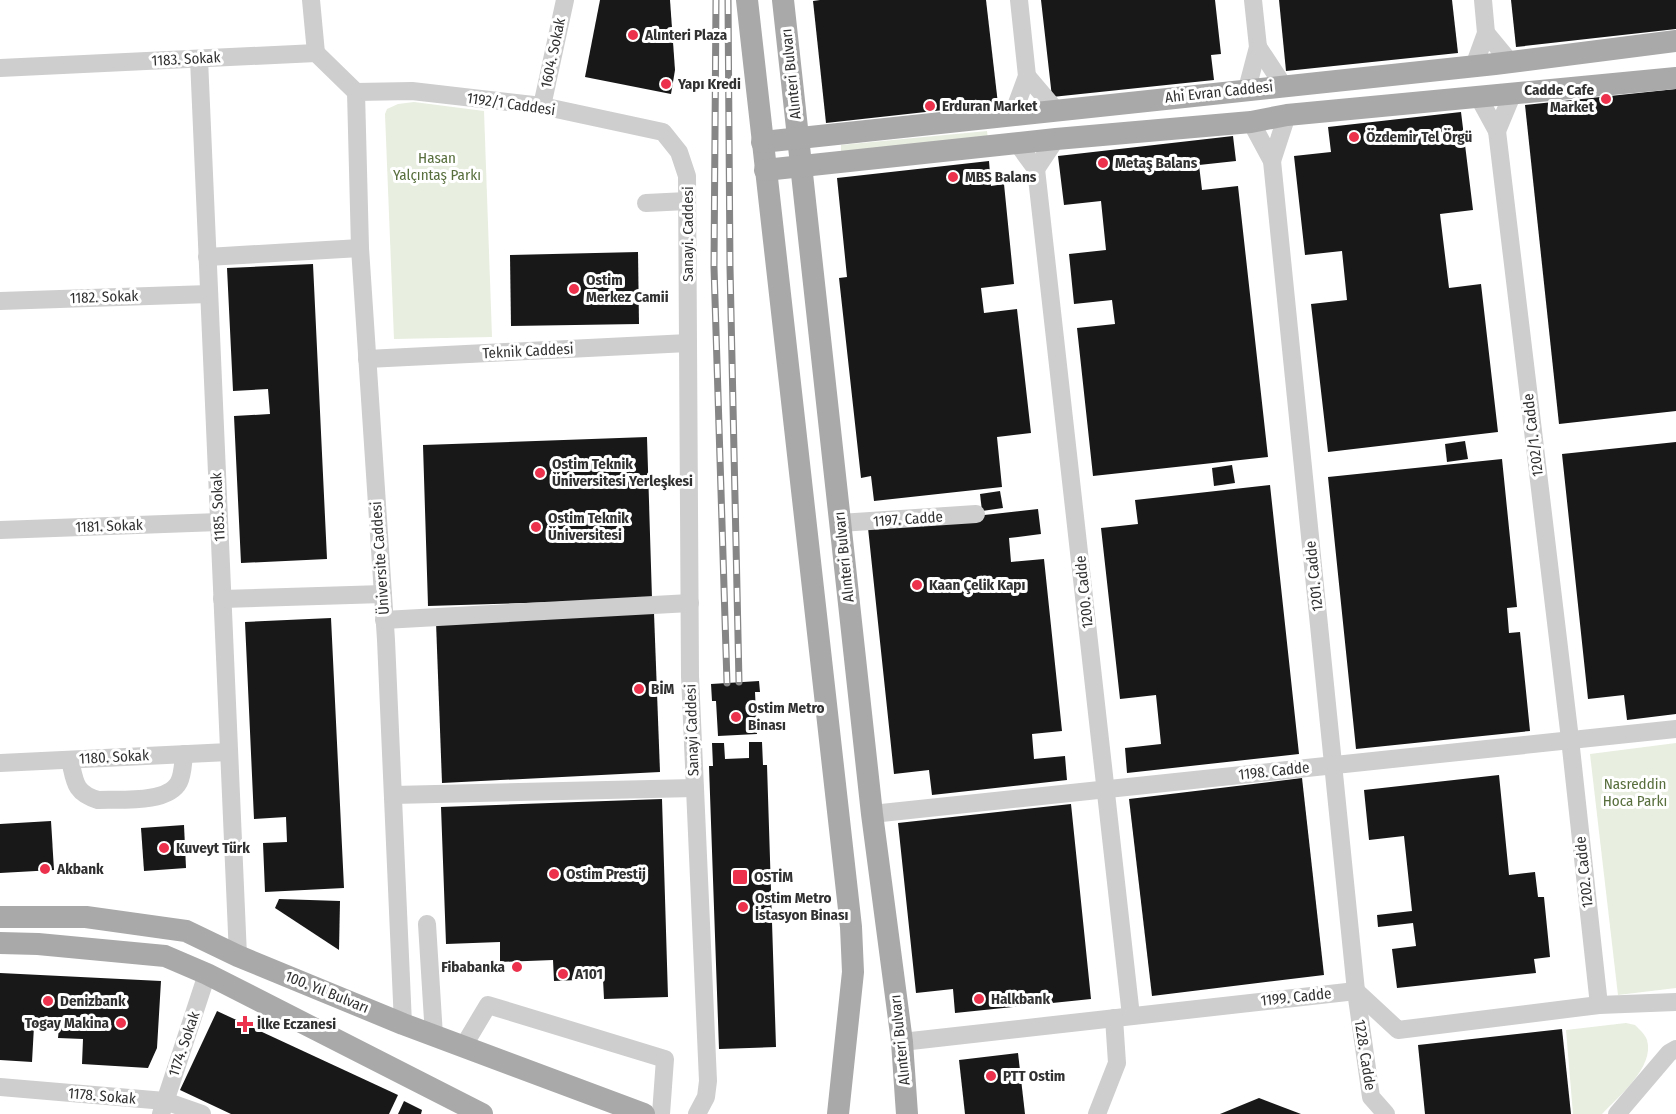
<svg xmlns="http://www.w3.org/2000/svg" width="1676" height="1114" viewBox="0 0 1676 1114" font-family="'Fira Sans Condensed',sans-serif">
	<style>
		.green { fill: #e8eee0 }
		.building { fill: #181818 }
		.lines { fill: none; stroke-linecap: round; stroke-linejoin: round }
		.minor { stroke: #cecece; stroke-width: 18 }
		.major { stroke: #a9a9a9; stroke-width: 22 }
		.rail-casing { stroke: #868686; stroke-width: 7 }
		.rail { stroke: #fff; stroke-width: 4.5; stroke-dasharray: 14; stroke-linecap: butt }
		.poi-dot { fill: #eb314b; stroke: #fff; stroke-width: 2 }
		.labels { text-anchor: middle; stroke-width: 6; stroke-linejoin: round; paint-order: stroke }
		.poi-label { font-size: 15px; font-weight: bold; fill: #313131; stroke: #fff; text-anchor: start }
		.street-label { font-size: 15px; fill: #313131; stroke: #fff }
		.park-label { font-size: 15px; fill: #586f3d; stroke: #fff }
	</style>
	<rect width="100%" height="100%" fill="#fff"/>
	<g class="green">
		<path d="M414,102L484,111L492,337L394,339L385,114L387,109L398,104Z"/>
		<path d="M987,131L988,140L841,153V145Z"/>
		<path d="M1676,743V988L1618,995L1590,754Z"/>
		<path d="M1626,1023L1635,1025C1639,1029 1645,1034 1647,1040C1655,1067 1618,1097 1602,1114H1573L1566,1030Z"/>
	</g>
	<g class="building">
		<path d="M600,0H670L675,70L671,94L585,77Z"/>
		<path d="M820,0H986L998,104L826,123L813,1Z"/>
		<path d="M1041,0H1215L1221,54L1211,55L1214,80L1052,97Z"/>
		<path d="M1279,0H1452L1458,53L1286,71Z"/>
		<path d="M1511,0H1676V29L1516,47Z"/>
		<path d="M1676,89V411L1559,424L1525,105Z"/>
		<path d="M1461,112L1473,210L1440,214L1443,239L1449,288L1481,284L1498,432L1328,452L1311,304L1347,300L1342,251L1305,255L1294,156L1331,152L1328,127Z"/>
		<path d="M1233,136L1236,161L1199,165L1202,190L1238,186L1268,457L1093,476L1077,328L1115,324L1112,300L1074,304L1069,254L1106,250L1101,201L1064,205L1058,156Z"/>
		<path d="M989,161L991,186L1004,184L1014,284L981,288L984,313L1017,309L1031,433L997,437L1002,487L874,501L871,476L861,478L839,278L847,277L837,178Z"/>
		<path d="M638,252L639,324L511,326L510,255Z"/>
		<path d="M313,264L327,559L241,563L234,416L270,414L268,389L233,391L227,268Z"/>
		<path d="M647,437L652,599L428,606L423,445Z"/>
		<path d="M1465,441L1468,459L1447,462L1445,444Z"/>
		<path d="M1676,442V714L1627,720L1624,695L1588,699L1562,454Z"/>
		<path d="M1502,459L1517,607L1507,608L1509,633L1520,632L1530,731L1356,749L1328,477Z"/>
		<path d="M1232,465L1235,483L1214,486L1212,468Z"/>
		<path d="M1270,485L1299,754L1127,773L1125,748L1161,744L1156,695L1120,699L1101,528L1138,524L1135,500Z"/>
		<path d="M1000,491L1003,508L982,511L980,494Z"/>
		<path d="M1038,509L1041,534L1009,538L1011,562L1044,559L1062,731L1032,734L1034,759L1065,756L1067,780L932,795L929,770L894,774L868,528Z"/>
		<path d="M654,613L660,772L442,783L436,622Z"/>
		<path d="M331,618L344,888L265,892L263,843L287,842L286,817L254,819L245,622Z"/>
		<path d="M759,681L760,692H755L757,734L718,736L716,701H712L711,684Z"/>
		<path d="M749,742H762L763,765H767L776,1047L719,1049L709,766H713L712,743H724L725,759L749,758Z"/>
		<path d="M1499,775L1509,875L1535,872L1538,897H1544L1550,957L1534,959L1536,973L1397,988L1392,949L1416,946L1413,923L1378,927L1377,915L1412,911L1404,836L1369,840L1364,790Z"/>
		<path d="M1302,778L1324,975L1152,996L1129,799Z"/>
		<path d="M662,799L668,997L604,999L603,979L554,981L553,960L500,962V942L446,944L441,807Z"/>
		<path d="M1071,804L1091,999L955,1013L953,989L916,993L898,823Z"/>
		<path d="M51,821L54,870L0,873V824Z"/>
		<path d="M184,825L186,868L144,871L141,828Z"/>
		<path d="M279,899L340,901L339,950L275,908Z"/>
		<path d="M0,973L161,981L157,1048L148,1068L82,1064L83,1039L58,1038L59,1027L34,1026L32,1062L0,1060Z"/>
		<path d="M217,1011L398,1095L389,1114H231L180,1090Z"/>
		<path d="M1562,1029L1571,1114H1425L1418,1045Z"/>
		<path d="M1018,1053L1025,1114H965L959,1060Z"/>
		<path d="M1259,1098L1301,1114H1220Z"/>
		<path d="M404,1101L422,1110L421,1114H398Z"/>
	</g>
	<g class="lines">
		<g class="minor">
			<path d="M311,0L316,53"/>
			<path d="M1486,33L1510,62"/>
			<path d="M1258,47L1283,85"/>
			<path d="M199,59L238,956"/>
			<path d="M1474,66L1486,33L1483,0"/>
			<path d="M0,68L316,53L356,92"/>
			<path d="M1027,76L1055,109"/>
			<path d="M1247,89L1258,47L1253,0"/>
			<path d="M356,92L412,91L542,106L663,132L679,152L687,176L690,676L708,1081L706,1097L697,1114"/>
			<path d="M356,92L360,248L386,640L403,1024"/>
			<path d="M1479,98L1497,131L1570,739L1599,1005"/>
			<path d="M542,106L565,0"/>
			<path d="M1013,114L1027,76L1019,0"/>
			<path d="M1251,122L1272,161L1356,991L1371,1097L1386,1114"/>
			<path d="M1497,131L1512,95"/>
			<path d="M1017,143L1036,169L1131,1016"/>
			<path d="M1272,161L1287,115"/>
			<path d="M1036,169L1056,139"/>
			<path d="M646,203L687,201"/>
			<path d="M207,257L360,248"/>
			<path d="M0,301L209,294"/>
			<path d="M367,359L688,343"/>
			<path d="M840,523L976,514"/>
			<path d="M0,530L219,522"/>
			<path d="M222,599L383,594"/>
			<path d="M384,620L690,603"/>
			<path d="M70,760C75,781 74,793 98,800C119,799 168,804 179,782C183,774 183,763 184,754"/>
			<path d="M0,763L229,752"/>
			<path d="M393,795L695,788"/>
			<path d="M872,814L1676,729"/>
			<path d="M427,924L434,1036"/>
			<path d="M902,1042L1356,991L1398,1030L1599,1005L1676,1002"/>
			<path d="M463,1047L488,1005L665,1059L661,1114"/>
			<path d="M0,1087L165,1101L202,1114"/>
			<path d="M161,1114L207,974"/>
			<path d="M1097,1114L1117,1063L1114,1018"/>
			<path d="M1617,1114L1669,1053L1676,1049"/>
		</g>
		<g class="major">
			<path d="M747,0L851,927L853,972L838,1114"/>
			<path d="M783,0L872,814L902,1042L907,1114"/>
			<path d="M762,142L1495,64L1676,41"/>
			<path d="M765,170L1056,139L1251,122L1287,115L1676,78"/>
			<path d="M0,917H86L186,931L238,956L403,1024L644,1114"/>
			<path d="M0,943L38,944L165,956L207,974L482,1114"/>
		</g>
		<defs>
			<g id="rail">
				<path d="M716,0L714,267L727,683"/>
				<path d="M728,0L730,267L739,682"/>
			</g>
		</defs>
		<use href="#rail" class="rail-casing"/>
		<use href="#rail" class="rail"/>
	</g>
	<g class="poi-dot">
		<circle cx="633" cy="35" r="6"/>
		<circle cx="666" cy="84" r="6"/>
		<circle cx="1606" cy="99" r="6"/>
		<circle cx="930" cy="106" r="6"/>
		<circle cx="1354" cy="137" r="6"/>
		<circle cx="1103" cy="163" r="6"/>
		<circle cx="953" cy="177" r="6"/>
		<circle cx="574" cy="289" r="6"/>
		<circle cx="540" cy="473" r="6"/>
		<circle cx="536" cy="527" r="6"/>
		<circle cx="917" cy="585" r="6"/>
		<circle cx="639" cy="689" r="6"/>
		<circle cx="736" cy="717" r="6"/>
		<circle cx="164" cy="848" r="6"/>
		<circle cx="45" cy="869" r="6"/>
		<circle cx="554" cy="874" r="6"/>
		<rect x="732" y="869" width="16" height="16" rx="3"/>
		<circle cx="743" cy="907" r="6"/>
		<circle cx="517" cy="967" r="6"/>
		<circle cx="563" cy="974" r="6"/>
		<circle cx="979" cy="999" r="6"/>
		<circle cx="48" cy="1001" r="6"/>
		<circle cx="121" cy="1023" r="6"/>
		<path d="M242 1015h6v6h6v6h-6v6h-6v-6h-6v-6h6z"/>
		<circle cx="991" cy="1076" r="6"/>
	</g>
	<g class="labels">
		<g class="poi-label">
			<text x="645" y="40">Alınteri Plaza</text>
			<text x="678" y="89">Yapı Kredi</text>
			<text x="1594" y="95" text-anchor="end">Cadde Cafe<tspan x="1594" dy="17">Market</tspan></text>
			<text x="942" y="111">Erduran Market</text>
			<text x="1366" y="142">Özdemir Tel Örgü</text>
			<text x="1115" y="168">Metaş Balans</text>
			<text x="965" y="182">MBS Balans</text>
			<text x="586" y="285">Ostim<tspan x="586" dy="17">Merkez Camii</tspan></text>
			<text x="552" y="469">Ostim Teknik<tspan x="552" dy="17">Üniversitesi Yerleşkesi</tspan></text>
			<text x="548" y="523">Ostim Teknik<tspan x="548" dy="17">Üniversitesi</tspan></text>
			<text x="929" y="590">Kaan Çelik Kapı</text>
			<text x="651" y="694">BİM</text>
			<text x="748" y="713">Ostim Metro<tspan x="748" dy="17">Binası</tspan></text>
			<text x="176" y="853">Kuveyt Türk</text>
			<text x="57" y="874">Akbank</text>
			<text x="566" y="879">Ostim Prestij</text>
			<text x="754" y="882">OSTİM</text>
			<text x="755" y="903">Ostim Metro<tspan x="755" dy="17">İstasyon Binası</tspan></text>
			<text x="505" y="972" text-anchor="end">Fibabanka</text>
			<text x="575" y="979">A101</text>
			<text x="991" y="1004">Halkbank</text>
			<text x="60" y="1006">Denizbank</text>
			<text x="109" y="1028" text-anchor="end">Togay Makina</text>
			<text x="257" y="1029">İlke Eczanesi</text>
			<text x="1003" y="1081">PTT Ostim</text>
		</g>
		<g class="street-label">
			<text transform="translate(553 53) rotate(-78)" y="5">1604. Sokak</text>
			<text transform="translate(186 59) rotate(-3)" y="5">1183. Sokak</text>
			<text transform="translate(791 74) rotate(-96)" y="5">Alınteri Bulvarı</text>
			<text transform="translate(1219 92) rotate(-6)" y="5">Ahi Evran Caddesi</text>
			<text transform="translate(511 104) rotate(8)" y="5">1192/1 Caddesi</text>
			<text transform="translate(688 234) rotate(-90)" y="5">Sanayi. Caddesi</text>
			<text transform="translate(104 297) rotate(-2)" y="5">1182. Sokak</text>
			<text transform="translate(528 351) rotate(-3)" y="5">Teknik Caddesi</text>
			<text transform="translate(1533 435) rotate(-97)" y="5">1202/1. Cadde</text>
			<text transform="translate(218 507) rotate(-93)" y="5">1185. Sokak</text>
			<text transform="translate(908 519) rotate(-4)" y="5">1197. Cadde</text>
			<text transform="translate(109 526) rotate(-2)" y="5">1181. Sokak</text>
			<text transform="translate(844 557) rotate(-96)" y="5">Alınteri Bulvarı</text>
			<text transform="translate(380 558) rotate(-94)" y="5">Üniversite Caddesi</text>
			<text transform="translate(1314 576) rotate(-96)" y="5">1201. Cadde</text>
			<text transform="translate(1084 592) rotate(-96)" y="5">1200. Cadde</text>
			<text transform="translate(692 730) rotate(-92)" y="5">Sanayi Caddesi</text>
			<text transform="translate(114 757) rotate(-3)" y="5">1180. Sokak</text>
			<text transform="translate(1274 771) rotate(-6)" y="5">1198. Cadde</text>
			<text transform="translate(1584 872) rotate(-96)" y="5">1202. Cadde</text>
			<text transform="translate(327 992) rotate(22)" y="5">100. Yıl Bulvarı</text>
			<text transform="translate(1296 997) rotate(-6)" y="5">1199. Cadde</text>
			<text transform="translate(900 1040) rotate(-96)" y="5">Alınteri Bulvarı</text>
			<text transform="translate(184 1044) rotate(-71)" y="5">1174. Sokak</text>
			<text transform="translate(1365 1055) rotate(81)" y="5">1228. Cadde</text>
			<text transform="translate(102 1096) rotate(5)" y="5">1178. Sokak</text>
		</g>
		<g class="park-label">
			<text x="437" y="163">Hasan<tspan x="437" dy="17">Yalçıntaş Parkı</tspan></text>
			<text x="1635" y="789">Nasreddin<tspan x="1635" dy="17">Hoca Parkı</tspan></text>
		</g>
	</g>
</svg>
